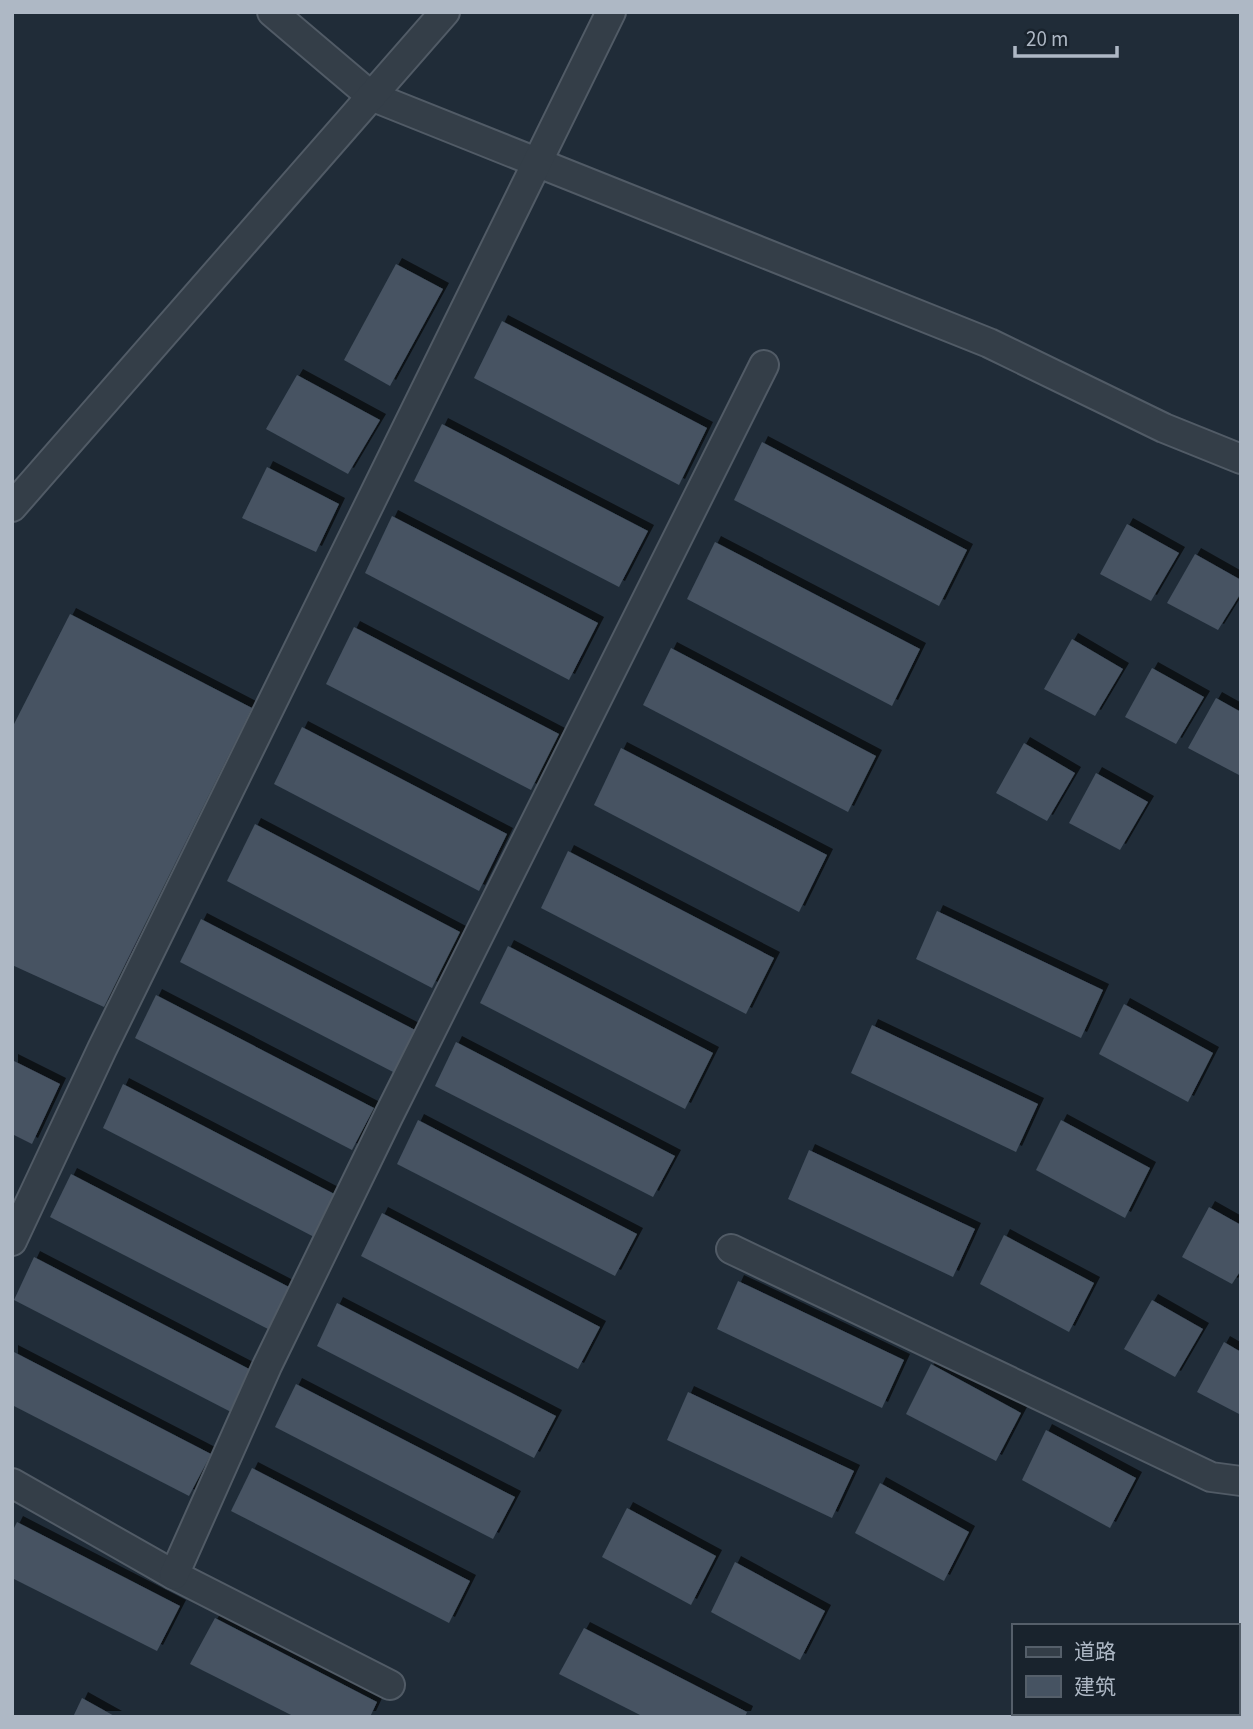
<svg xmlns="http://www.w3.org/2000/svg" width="1253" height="1729" viewBox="0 0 1253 1729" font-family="'Source Sans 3','Noto Sans SC',sans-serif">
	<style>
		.building { fill: #465362; filter: url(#shadow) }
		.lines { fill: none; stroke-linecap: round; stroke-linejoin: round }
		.minor-casing { stroke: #515b66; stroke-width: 32 }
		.minor { stroke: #343e48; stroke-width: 28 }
	</style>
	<defs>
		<filter id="shadow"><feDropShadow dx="6" dy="-6" stdDeviation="0" flood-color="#0009"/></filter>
	</defs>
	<rect width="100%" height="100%" fill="#202c38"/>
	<g class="building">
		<path d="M396,264L443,289L390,386L344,360Z"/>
		<path d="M502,321L707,428L679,485L474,378Z"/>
		<path d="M297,375L380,420L348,474L266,429Z"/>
		<path d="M442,424L648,531L619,587L414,481Z"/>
		<path d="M762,442L967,550L939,606L734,500Z"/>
		<path d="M267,467L339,504L316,552L242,518Z"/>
		<path d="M392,516L598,623L569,680L365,573Z"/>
		<path d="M1127,524L1179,553L1151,601L1100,574Z"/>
		<path d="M715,542L920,649L892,706L687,599Z"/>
		<path d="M1195,554L1241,580V593L1218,630L1167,603Z"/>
		<path d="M70,614L252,708L104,1007L12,965V728Z"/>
		<path d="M354,627L559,734L531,790L326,684Z"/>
		<path d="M1072,639L1123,669L1095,716L1044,689Z"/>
		<path d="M671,648L876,756L848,812L643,705Z"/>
		<path d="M1152,668L1204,697L1176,744L1125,717Z"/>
		<path d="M1216,698L1241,712L1239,775L1188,748Z"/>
		<path d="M302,727L507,834L479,891L274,784Z"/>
		<path d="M1024,743L1075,773L1047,821L996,793Z"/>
		<path d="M621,748L827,855L799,912L594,805Z"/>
		<path d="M1096,773L1148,802L1120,850L1069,823Z"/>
		<path d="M255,824L460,932L432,988L227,881Z"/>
		<path d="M568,851L774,958L746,1014L541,908Z"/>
		<path d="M937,911L1103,990L1081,1038L916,959Z"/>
		<path d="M201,919L419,1032L397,1074L180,962Z"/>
		<path d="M508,946L713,1053L685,1109L480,1003Z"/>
		<path d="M156,995L374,1108L352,1150L135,1038Z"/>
		<path d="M1124,1004L1213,1053L1188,1102L1099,1054Z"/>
		<path d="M872,1025L1038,1104L1016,1152L851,1073Z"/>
		<path d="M456,1042L675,1156L653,1197L435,1086Z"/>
		<path d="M12,1060L60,1084L32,1144L12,1134Z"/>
		<path d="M123,1084L342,1198L320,1240L103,1128Z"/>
		<path d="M418,1120L637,1234L615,1276L397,1164Z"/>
		<path d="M1061,1120L1150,1168L1125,1218L1036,1170Z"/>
		<path d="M809,1150L975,1229L953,1277L788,1199Z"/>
		<path d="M71,1174L289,1287L268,1329L50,1217Z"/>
		<path d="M1209,1207L1241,1225V1270L1232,1284L1182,1257Z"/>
		<path d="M382,1213L600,1327L578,1369L361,1256Z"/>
		<path d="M1004,1235L1094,1283L1069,1332L980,1284Z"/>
		<path d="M34,1257L253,1371L231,1412L14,1300Z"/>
		<path d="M738,1281L904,1360L882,1408L717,1329Z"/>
		<path d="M1152,1300L1203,1329L1175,1377L1124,1349Z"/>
		<path d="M337,1303L556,1416L534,1458L317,1346Z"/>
		<path d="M1224,1342L1241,1352V1415L1197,1392Z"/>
		<path d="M12,1351L211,1454L189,1496L12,1405Z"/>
		<path d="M931,1364L1021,1413L996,1461L906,1414Z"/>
		<path d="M296,1384L515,1497L493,1539L275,1427Z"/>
		<path d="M688,1392L854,1471L832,1518L667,1440Z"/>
		<path d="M1046,1430L1136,1478L1110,1528L1022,1480Z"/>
		<path d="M252,1468L470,1581L449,1623L231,1511Z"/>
		<path d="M880,1483L969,1532L944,1581L855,1533Z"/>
		<path d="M627,1508L716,1556L691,1605L602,1557Z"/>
		<path d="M17,1522L180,1606L157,1651L12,1578V1532Z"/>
		<path d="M735,1562L825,1611L800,1660L711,1612Z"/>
		<path d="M215,1618L377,1702L370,1717H295L190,1664Z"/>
		<path d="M584,1628L747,1712L745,1717H644L559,1674Z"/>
		<path d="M82,1698L116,1717H73Z"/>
	</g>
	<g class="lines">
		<defs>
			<g id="minor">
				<path d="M272,12L371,96L989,343L1164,428L1241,459"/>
				<path d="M12,507L445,12"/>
				<path d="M12,1241L102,1049L611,12"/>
				<path d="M731,1249L1211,1477L1241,1481"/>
				<path d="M12,1483L174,1575L390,1685"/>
				<path d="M174,1575L267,1366L388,1117L764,365"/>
			</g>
		</defs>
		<use href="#minor" class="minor-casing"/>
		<use href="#minor" class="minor"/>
	</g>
	<rect width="1253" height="1729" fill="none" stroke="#aeb8c5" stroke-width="28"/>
	<rect x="1012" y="1624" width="228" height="91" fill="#19232d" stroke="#555f6a" stroke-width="2"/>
	<rect x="1026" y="1647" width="35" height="10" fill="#343e48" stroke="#555f6a" stroke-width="2"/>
	<text x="1074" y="1659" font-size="21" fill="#aeb8c5">道路</text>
	<rect x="1026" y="1676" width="35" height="21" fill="#465362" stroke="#555f6a" stroke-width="2"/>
	<text x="1074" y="1694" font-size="21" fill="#aeb8c5">建筑</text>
	<path d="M1015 46v10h102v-10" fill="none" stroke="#aeb8c5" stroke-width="3.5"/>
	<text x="1026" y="46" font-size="21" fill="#aeb8c5" stroke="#19232d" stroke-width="5" paint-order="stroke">20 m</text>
</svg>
